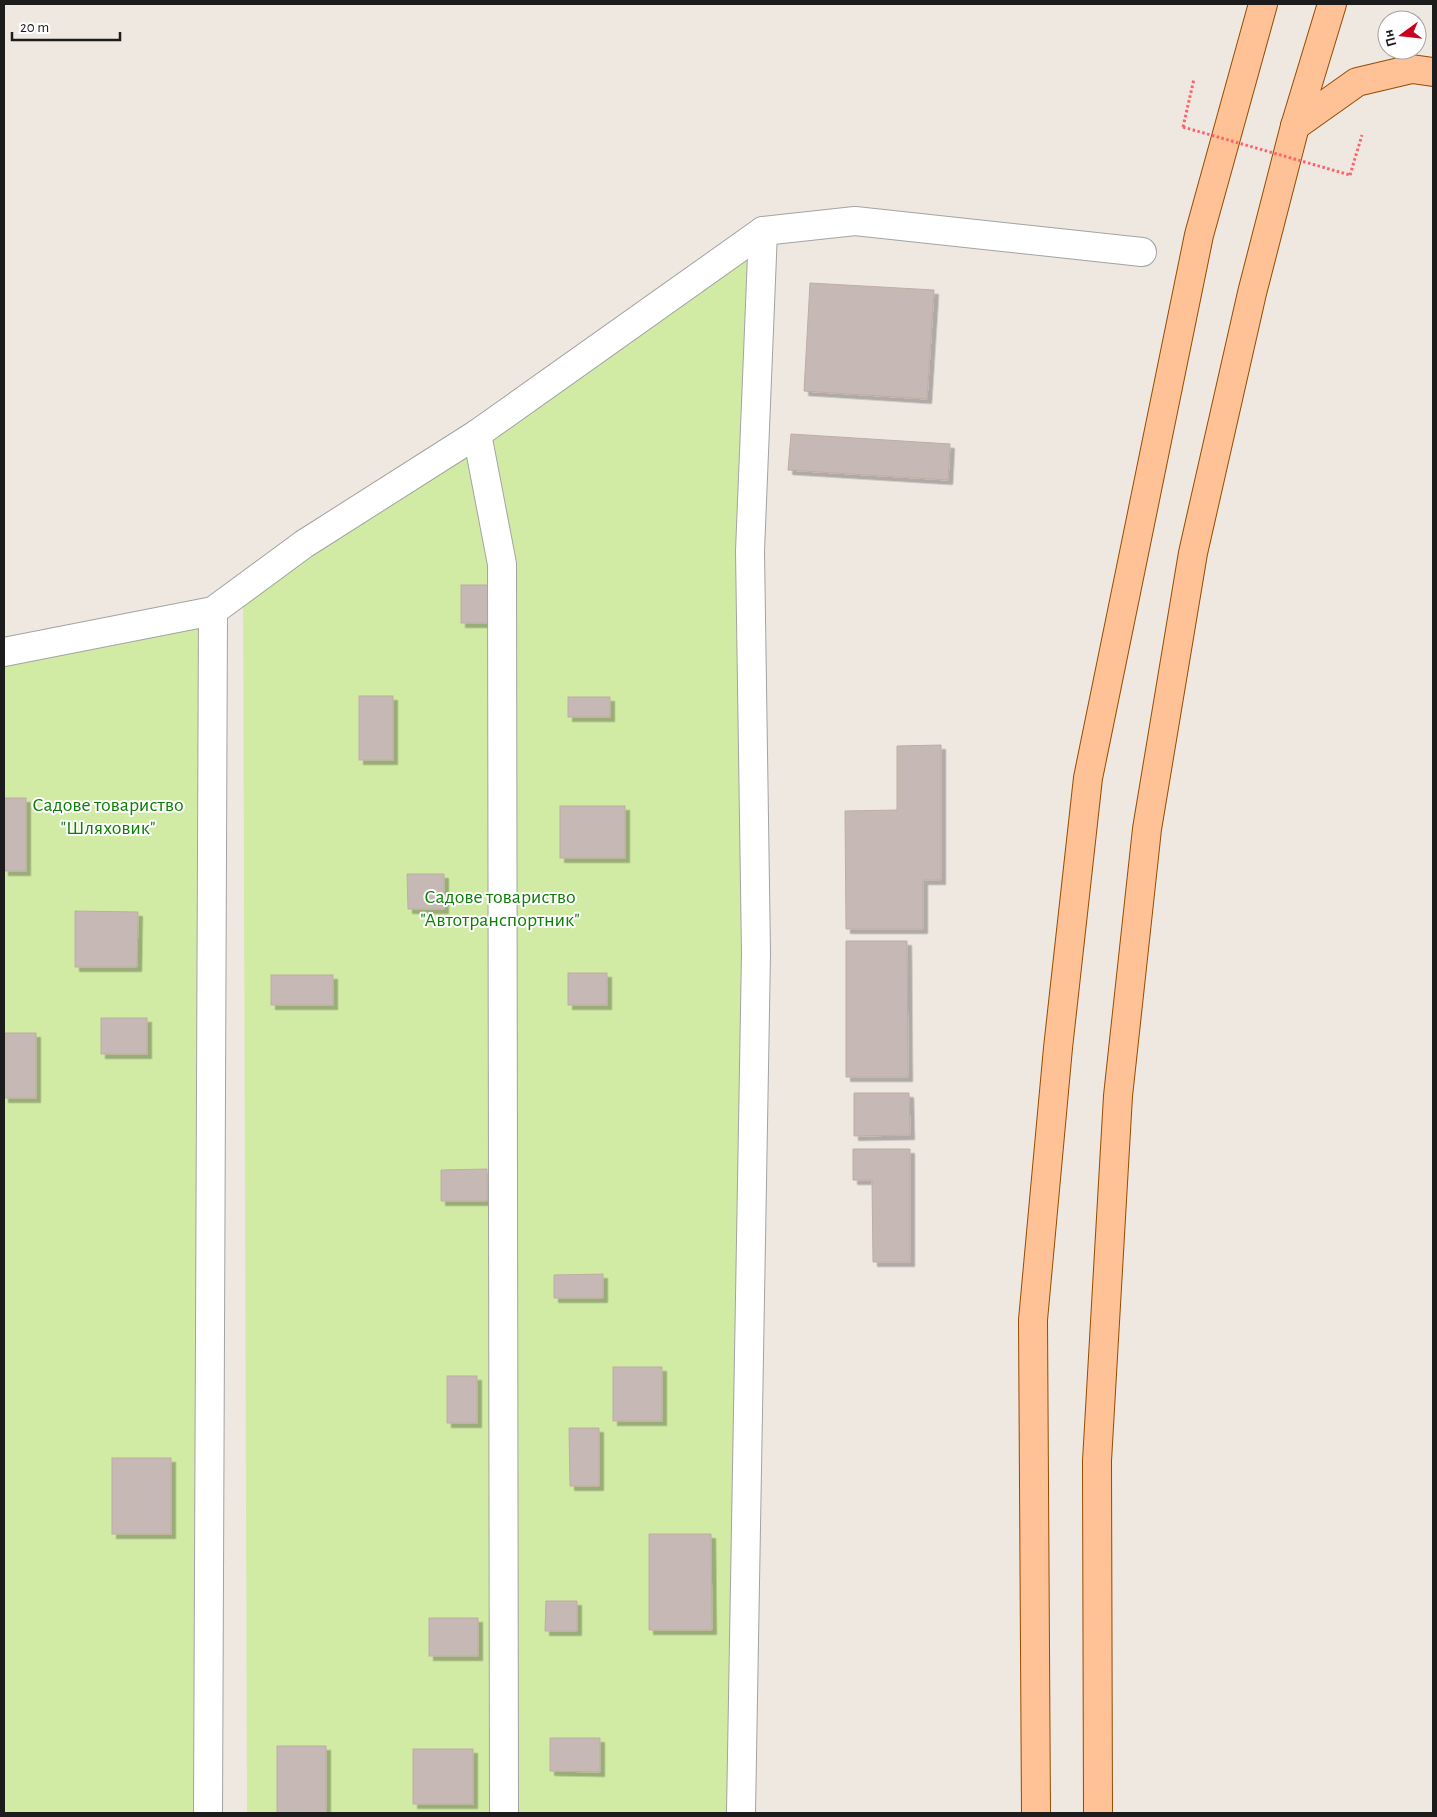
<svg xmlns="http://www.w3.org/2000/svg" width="1437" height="1817" viewBox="0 0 1437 1817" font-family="'Alegreya Sans',sans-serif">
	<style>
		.grass { fill: #d2eba4 }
		.building { fill: #c6b9b5; stroke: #c0aca3; filter: url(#shadow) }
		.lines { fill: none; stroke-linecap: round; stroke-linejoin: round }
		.minor-casing { stroke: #a3a3a3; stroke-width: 30 }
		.primary-casing { stroke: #954c00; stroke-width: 30 }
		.path { stroke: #ff626a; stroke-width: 3; stroke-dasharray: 2.5 2.5; stroke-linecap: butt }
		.minor { stroke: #fff; stroke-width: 28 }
		.primary { stroke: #ffc196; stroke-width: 28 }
		.path-bridge { stroke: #ff626a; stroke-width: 3; stroke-dasharray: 2.5 2.5; stroke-linecap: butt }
		.labels { text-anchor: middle; stroke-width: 4; stroke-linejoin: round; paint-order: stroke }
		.park-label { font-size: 20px; fill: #0f7e06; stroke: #fff }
	</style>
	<defs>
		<filter id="shadow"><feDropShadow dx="4.5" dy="4.5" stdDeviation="0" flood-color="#0004"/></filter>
	</defs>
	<rect width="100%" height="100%" fill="#eee8e1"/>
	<g class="grass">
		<path d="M763,231L749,1813H247L243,589Z"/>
		<path d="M213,611L208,1813H4V652Z"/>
	</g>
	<g class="building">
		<path d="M810,283L934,290L927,399L804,391Z"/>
		<path d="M791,434L950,444L948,480L788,470Z"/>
		<rect x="461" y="585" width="32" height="38"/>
		<rect x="359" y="696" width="34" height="64"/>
		<rect x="568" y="697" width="42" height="20"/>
		<path d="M941,745V880H923V929H846L845,811L897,810V746Z"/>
		<rect x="4" y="798" width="22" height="73"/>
		<rect x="560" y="806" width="65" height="52"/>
		<path d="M407,874H444V909H408Z"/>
		<path d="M75,911L138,912L137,967H75Z"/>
		<path d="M846,941H907L908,1077H846Z"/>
		<rect x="568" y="973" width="39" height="32"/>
		<rect x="271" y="975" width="62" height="30"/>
		<rect x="101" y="1018" width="46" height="36"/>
		<rect x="4" y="1033" width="32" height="65"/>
		<path d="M854,1093H909L910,1135L854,1136Z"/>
		<path d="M853,1149H910V1262H873L872,1180H853Z"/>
		<path d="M487,1169V1201H441V1170Z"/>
		<path d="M603,1274V1298H554V1275Z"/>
		<rect x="613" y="1367" width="49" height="54"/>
		<rect x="447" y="1376" width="30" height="47"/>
		<path d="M569,1428H599V1486H570Z"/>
		<rect x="112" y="1458" width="59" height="76"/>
		<path d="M649,1534H711L712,1630H649Z"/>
		<path d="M546,1601H577V1631H545Z"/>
		<rect x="429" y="1618" width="49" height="38"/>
		<path d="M550,1738H600V1772L550,1771Z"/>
		<rect x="277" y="1746" width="49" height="67"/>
		<rect x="413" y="1749" width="60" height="55"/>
	</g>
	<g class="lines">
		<defs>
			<g id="minor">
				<path d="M477,434L502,564L504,1813"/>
				<path d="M4,652L213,611L304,544L477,434L763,231L855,221L1142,252"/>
				<path d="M208,1813L213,611"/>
				<path d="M741,1813L756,953L750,551L763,231"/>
			</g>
			<g id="primary">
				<path d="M1295,126L1357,82L1412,69L1433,72"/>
				<path d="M1036,1813L1033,1320L1058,1048L1088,778L1199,235L1263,4"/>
				<path d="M1098,1813L1097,1461L1118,1096L1147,829L1193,553L1252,293L1295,126L1332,4"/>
			</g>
		</defs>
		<use href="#minor" class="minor-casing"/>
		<use href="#primary" class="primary-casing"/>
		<g class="path">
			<path d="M1183,127L1194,79"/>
			<path d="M1350,175L1362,135"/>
		</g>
		<use href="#minor" class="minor"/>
		<use href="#primary" class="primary"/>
		<path class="path-bridge" d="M1183,127L1350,175"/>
	</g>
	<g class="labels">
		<g class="park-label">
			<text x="108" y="811">Садове товариство<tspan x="108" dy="23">"Шляховик"</tspan></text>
			<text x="500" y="903">Садове товариство<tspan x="500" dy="23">"Автотранспортник"</tspan></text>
		</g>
	</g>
	<rect width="1437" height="1817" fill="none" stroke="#1c1c1c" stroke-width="10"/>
	<g transform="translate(1402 35) rotate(255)"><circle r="24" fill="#ffffff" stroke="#a4a4a4"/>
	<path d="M0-4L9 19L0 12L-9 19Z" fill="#c9001f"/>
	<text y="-8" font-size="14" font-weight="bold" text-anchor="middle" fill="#1c1c1c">Пн</text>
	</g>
	<path d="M12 32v8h108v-8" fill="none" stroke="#1c1c1c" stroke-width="2.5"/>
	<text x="20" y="32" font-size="15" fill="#1c1c1c" stroke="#ffffff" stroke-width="4" paint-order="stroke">20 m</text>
</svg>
